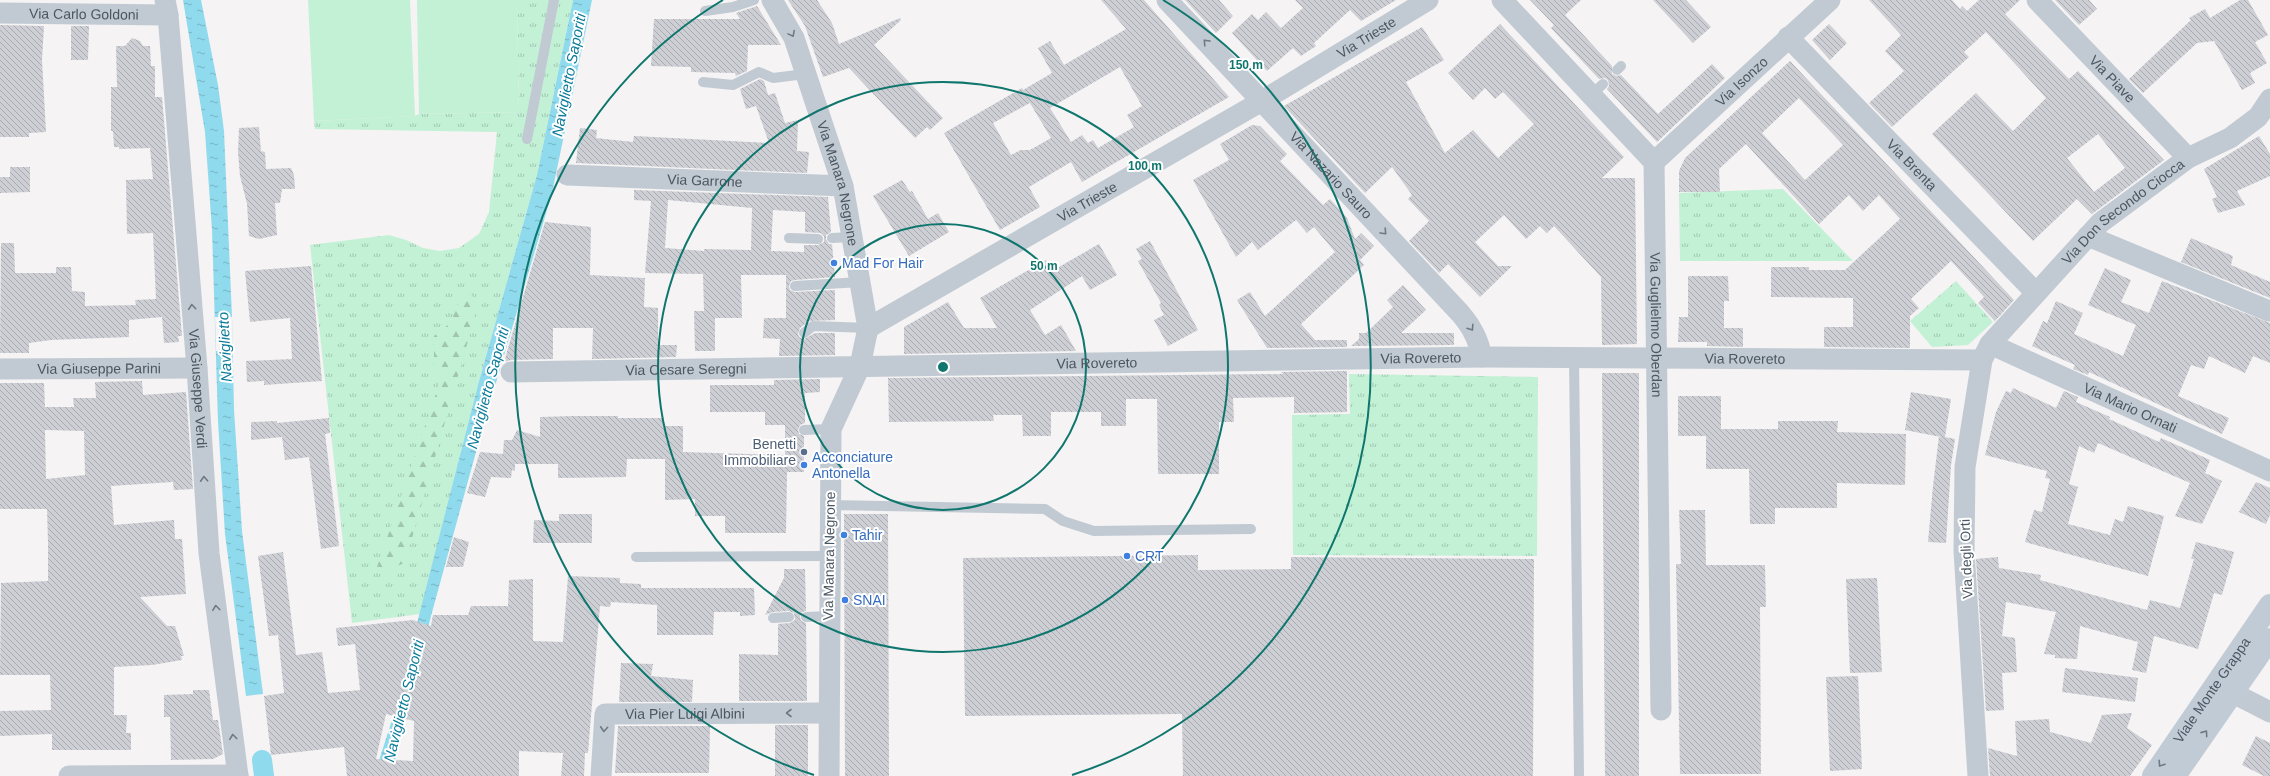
<svg xmlns="http://www.w3.org/2000/svg" width="2270" height="776" viewBox="0 0 2270 776" font-family="Arial,sans-serif">
	<style>
		.grass { fill: url(#grass-tufts) }
		.forest { fill: url(#forest-firs) }
		.garden { fill: #c3f1d5 }
		.water { fill: url(#water-ripples) }
		.pier { fill: #f5f3f3 }
		.lines { fill: none; stroke-linecap: round; stroke-linejoin: round }
		.canal { stroke: #90daee; stroke-width: 20 }
		.building { fill: url(#building-back-hatch); fill-rule: evenodd }
		.lane { stroke: #c1cad2; stroke-width: 10 }
		.street { stroke: #c1cad2; stroke-width: 21 }
		.secondary { stroke: #c1cbd6; stroke-width: 22 }
		.oneway { stroke: #6e7983 }
		.oneway2 { stroke: #6e7984 }
		.ring { fill: none; stroke: #0f766e; stroke-width: 2 }
		.shop-dot { fill: #3f7fe0; stroke: #fff; stroke-width: 1.5 }
		.service-dot { fill: #5c6f8a; stroke: #fff; stroke-width: 1.5 }
		.labels { text-anchor: middle; stroke-width: 4; stroke-linejoin: round; paint-order: stroke }
		.street-label { font-size: 14px; fill: #4a5661; stroke: #fff }
		.shop-label { font-size: 14px; fill: #366cbe; stroke: #fff; text-anchor: start }
		.service-label { font-size: 14px; fill: #4e5e75; stroke: #fff; text-anchor: end }
		.water-label { font-size: 15px; font-style: italic; fill: #0c7c9b; stroke: #fff }
		.centre { fill: #0f766e; stroke: #fff; stroke-width: 2 }
		.ring-label { font-size: 12px; text-anchor: middle; font-weight: bold; fill: #0f766e; stroke: #fff; stroke-width: 4; stroke-linejoin: round; paint-order: stroke }
	</style>
	<defs>
		<pattern id="grass-tufts" width="24" height="20" patternUnits="userSpaceOnUse"><rect width="24" height="20" fill="#c3f1d5"/><path d="M3 7l-1-3M5 7V3M7 7l1-3M15 17l-1-3M17 17v-4M19 17l1-3" fill="none" stroke="#a0c6b0"/></pattern>
		<pattern id="forest-firs" width="22" height="20" patternUnits="userSpaceOnUse"><rect width="22" height="20" fill="#c3f1d5"/><path d="M5 1l3.5 6h-7zM16 11l3.5 6h-7z" fill="#a0c6b0"/></pattern>
		<pattern id="water-ripples" width="26" height="14" patternUnits="userSpaceOnUse"><rect width="26" height="14" fill="#90daee"/><path d="M2 4q2-2 4 0t4 0M15 11q2-2 4 0t4 0" fill="none" stroke="#78b4c4"/></pattern>
		<pattern id="building-back-hatch" width="6" height="6" patternUnits="userSpaceOnUse"><rect width="6" height="6" fill="#cdcfd5"/><path d="M-1 5l2 2M0 0l6 6M5-1l2 2" fill="none" stroke="#a8abb0"/></pattern>
	</defs>
	<rect width="100%" height="100%" fill="#f5f3f3"/>
	<g class="grass">
		<path d="M517,0H573L537,175L479,381L420,614L352,623L310,245L389,235L406,240L423,248L440,251L459,248L479,234L489,212L497,132L315,129L314,121L415,116L419,114L519,112Z"/>
		<path d="M1783,189L1853,261H1680L1679,193Z"/>
		<path d="M1956,281L1993,322L1968,345L1932,347L1910,321Z"/>
		<path d="M1349,374L1538,377L1537,556L1293,555L1292,415L1350,414Z"/>
	</g>
	<path class="forest" d="M465,290L479,302L405,563L386,570H376L443,373L434,367V336L449,324Z"/>
	<g class="garden">
		<path d="M308,0H410L415,116L314,121Z"/>
		<path d="M417,0H517L519,112L419,114Z"/>
	</g>
	<g class="water">
		<path d="M183,0H201L218,85L224,131L232,317L234,410L242,531L263,694L246,696L225,534L218,421L212,230L205,132Z"/>
		<path d="M573,0H592L552,193L482,430L431,616L391,776H374L393,717L479,381L537,175Z"/>
	</g>
	<path class="pier" d="M215,317H232L233,351H216Z"/>
	<g class="lines">
		<path class="canal" d="M262,760L264,776"/>
	</g>
	<g class="building">
		<path d="M788,0H817L832,23L839,44L900,18L901,20L874,45L943,118L930,130L927,127L915,138L849,68L823,77L805,26Z"/>
		<path d="M1101,0H1144L1229,97L1082,182L1071,162L1029,187L1040,207L1000,230L944,133L1022,88L1023,90L1052,73L1038,48L1050,41L1064,65L1126,29ZM1120,67L1142,106L1127,115L1134,127L1098,148L1093,140L1088,143L1082,135L1071,142L1050,108ZM1030,103L1051,138L1030,150H1021L1011,155L993,123Z"/>
		<path d="M1185,0H1219L1233,16L1216,33Z"/>
		<path d="M1295,0H1396L1361,21L1350,10L1314,43L1316,46L1301,56L1293,48L1267,71L1232,33L1252,14L1258,20L1266,12L1281,28L1303,8Z"/>
		<path d="M1530,0H1581L1565,15L1612,66V74L1616,76L1621,75L1658,114L1712,64L1725,78L1657,142L1607,89L1609,86L1608,80L1605,78L1599,79L1551,28L1554,25Z"/>
		<path d="M1653,0H1686L1711,27L1693,43Z"/>
		<path d="M1869,0H1952L1960,9L1962,6L1967,11L1979,0H2020L2005,14L2069,79L2078,71L2164,160L2092,214L2077,199L2033,241L1932,134L1976,93L2013,131L2046,98L1986,32L1964,52L1969,57L1892,127L1869,103L1904,71L1885,51L1901,35ZM2098,134L2125,168L2094,192L2067,158Z"/>
		<path d="M2055,0H2089L2097,9L2079,25Z"/>
		<path d="M2240,0H2248L2268,35L2255,42L2267,63L2250,73L2255,83L2242,90L2214,41L2197,43L2143,93L2129,79L2191,20L2189,18L2205,9L2210,18Z"/>
		<path d="M757,6L781,45H748L747,71L736,76L735,73L691,72V67L651,66L654,19H740L736,13Z"/>
		<path d="M1500,24L1624,157L1602,178H1635L1637,344L1602,345L1601,277L1554,226L1547,233L1540,226L1526,239L1504,215L1475,242L1498,266H1512L1480,297L1448,264L1439,273L1409,241L1429,221L1408,199L1412,195L1392,167L1365,193L1284,106L1422,27L1444,60L1406,82L1445,153L1473,130L1498,158L1534,124L1503,92L1495,99L1485,88L1473,100L1448,73Z"/>
		<path d="M1829,24L1847,43L1830,60L1812,40Z"/>
		<path d="M0,25L44,26L42,60L46,132L29,133V137H0Z"/>
		<path d="M71,26H89L88,60H71Z"/>
		<path d="M132,38L140,41L143,46H150L151,66H155V97H162L182,336H178L179,342L164,343L162,317L129,320V337L51,340L29,343V353H0L1,243H14L15,273H56V267H71L72,291L85,292V306L136,305L135,300L156,299L153,233L127,234L126,180L153,179L150,148L119,149V147H114L113,131H111V87H117L116,46H125Z"/>
		<path d="M1790,61L2014,300L1995,321L1978,303L1984,297L1951,261L1911,299L1919,308L1910,316V348L1824,347V327H1853V298L1771,297V267H1809V270H1845L1900,219L1879,195L1863,211L1849,195L1819,224L1746,144L1719,169L1720,192H1679V171L1685,158ZM1799,98L1843,145L1805,180L1762,133Z"/>
		<path d="M760,79L764,81L768,95L775,93L785,123L798,120L797,151L809,152L807,173L576,163L580,128L597,130L596,138L633,142L634,136L769,143L756,106L746,109L740,89Z"/>
		<path d="M1252,125L1260,126L1287,154L1280,161L1323,205L1330,199L1347,218L1355,239L1361,233L1374,246L1360,260L1364,265L1301,324L1315,340H1347V347L1267,348L1237,300L1250,292L1265,316L1335,252L1314,227L1307,233L1296,220L1258,250L1252,242L1236,257L1193,180L1229,160L1220,144Z"/>
		<path d="M259,127L261,151L265,152L266,169L291,168L294,175L295,189H282L280,203H275L277,235L259,239L249,236L247,204L240,176L238,152L239,128Z"/>
		<path d="M2259,136L2270,154V176L2237,191L2245,205L2218,213L2212,199L2217,197L2204,169Z"/>
		<path d="M10,167H30V192L0,193V177H10Z"/>
		<path d="M902,180L910,192L912,191L928,219L938,213L949,232L909,256L873,196Z"/>
		<path d="M634,190L828,197L831,232L826,235V239L829,244H832L835,277L795,280L791,281L789,286L790,290L795,292L835,290V320L809,321L800,328L798,334L799,337L804,339L815,333H835V355L779,356L780,339L763,338L764,318H786V275H741L742,318H715V351H695L694,311H704L703,274L645,273L651,201L634,200ZM668,200L752,208L751,250L704,249V251L665,248ZM773,210L805,212V232L821,233L824,236V242L818,245H804V252L771,251Z"/>
		<path d="M545,222L591,227L590,275L645,278L644,307L658,308V345H677L676,357L592,359L593,328H553V359L511,360L504,362Z"/>
		<path d="M2191,238L2233,256L2231,265L2270,282V298L2181,262Z"/>
		<path d="M1150,241L1198,330L1168,346L1154,320L1164,315L1159,305L1161,303L1138,261L1142,259L1136,249Z"/>
		<path d="M1099,244L1117,275L1090,290L1082,276L1030,310L1045,335L1061,325L1076,351L904,354V327L948,302L964,328H997L980,298L1046,260L1052,271Z"/>
		<path d="M311,266L322,381L264,385V381L247,382L246,361L292,359L290,318L250,322L245,271Z"/>
		<path d="M2105,268L2131,280L2121,302L2149,313L2162,281L2270,323V363L2253,356L2245,373L2209,356L2204,369L2191,365L2178,396L2229,418L2222,434L2089,372L2088,375L2073,369L2075,365L2032,346L2043,321L2047,323L2056,301L2083,313L2074,334L2123,356L2136,325L2088,305Z"/>
		<path d="M1688,276H1728L1729,301H1724V328H1743V347L1707,346V342H1678L1679,317H1688Z"/>
		<path d="M1403,285L1426,310L1401,333H1454V345L1351,346L1359,339V333H1366L1393,307L1387,300Z"/>
		<path d="M1347,371V412L1294,413V397L1233,398L1234,422H1219V474H1158L1157,399H1126V426H1101V412H1051V436H1023L1022,415H993L994,421L889,422L888,378L1283,374L1281,372Z"/>
		<path d="M1602,373H1639V776H1605Z"/>
		<path d="M820,379V392L805,393V423L800,425L798,430L799,434L804,436V472H787L786,533H725V516H695V499L665,500V459H627L626,477L558,478V464H515V471L512,470L511,478L491,477L485,497L467,493L480,452L503,454L504,440H512L517,430L540,437V417L573,416H618V418H664V426H683V452L785,455V425H765V412H710V385H774V380Z"/>
		<path d="M142,381L143,395L186,392L193,489L174,490L173,482L111,486L114,525L174,520L175,539H182L186,594L140,597L167,626H175L184,656H181L182,660L152,665L114,667V715H127L126,733H131V750H52V734L0,736V711L51,710L50,675H0L1,583L48,581V542L47,509H0V383H44L45,407H74L73,398H96L95,382ZM45,430L84,431L85,475L46,479Z"/>
		<path d="M2013,388L2056,408L2064,391L2078,397L2076,402L2110,417L2109,419L2159,442L2161,438L2210,460L2205,473L2222,481L2202,524L2175,516L2190,483L2098,443L2094,453L2079,446L2069,484L2078,487L2068,524L2110,535L2115,519L2123,522L2128,506L2164,516L2148,576L2025,542L2034,510L2042,512L2050,479L2045,478L2047,471L1985,455L1996,412L2006,391L2011,393Z"/>
		<path d="M1911,392L1951,399L1945,437L1955,439L1951,465L1946,543L1928,542L1933,486L1939,436L1941,437L1905,430Z"/>
		<path d="M1678,396H1721V429H1778V421H1838L1837,432L1906,434L1905,485L1837,483V508H1775V524H1750L1749,469H1706V436H1678Z"/>
		<path d="M329,418L330,433L325,434L339,546L321,549L309,457L285,460L282,437L251,440V422L277,421V423Z"/>
		<path d="M2256,482L2270,488V515L2266,524L2239,512Z"/>
		<path d="M1679,510H1705L1706,565H1765L1766,607H1760L1761,774H1680L1676,564H1681Z"/>
		<path d="M559,514H592V543H533L534,520L559,521Z"/>
		<path d="M844,514H888L889,776H845Z"/>
		<path d="M454,537L469,542L463,567H446Z"/>
		<path d="M2196,542L2234,552L2222,595L2214,593L2198,649L2154,636L2146,673L2132,670L2138,642L2080,626L2077,659L2055,658V655L2044,654L2056,612L2006,602L2002,636L2015,638L2017,672L2002,673L2004,710L1986,711L1976,559L1998,557L1999,568L2041,575L2040,580L2147,610L2150,600L2180,608L2194,559H2191Z"/>
		<path d="M283,552L296,655L322,652L328,693L360,690L355,644L338,646L336,628L413,620L431,626L433,615H468L471,606H508L509,580L533,579V641L563,642L568,576L620,578V583L641,584V588H754L755,615L740,616V612H714L713,635H657V605L611,602L610,607L600,606L588,753H585L584,776H561L563,753L519,751V776H347L344,747L271,755L264,696L284,693L278,635L269,636L258,556ZM386,714L414,721L413,761L376,759Z"/>
		<path d="M1198,555V570L1291,569V557L1534,559L1533,776H1183L1182,714L965,716L963,558Z"/>
		<path d="M784,569H805L806,611L802,612L800,617L801,621L806,623L807,701H739V654L778,655V624L790,623L795,620L794,613L789,611L773,612L765,615L784,578Z"/>
		<path d="M1877,578L1882,672L1850,673L1846,579Z"/>
		<path d="M621,663L653,664L651,676L693,680L692,702H619Z"/>
		<path d="M2065,668L2138,678L2135,702L2062,692Z"/>
		<path d="M1858,676L1862,769L1830,771L1826,677Z"/>
		<path d="M193,690H209L213,720H218L223,754L213,759L171,760L170,717H164V695L193,694Z"/>
		<path d="M2132,713L2127,728L2152,745L2130,776H1990L1988,748L2017,756L2015,721L2049,719L2050,732L2091,743L2102,715Z"/>
		<rect x="775" y="725" width="33" height="51"/>
		<path d="M618,726H710L709,773H615Z"/>
		<path d="M2256,736L2270,743V776H2264L2242,765Z"/>
	</g>
	<g class="lines">
		<g class="lane">
			<path d="M705,11L733,7L754,0"/>
			<path d="M1617,70L1621,66"/>
			<path d="M703,82L733,85L759,72L773,78L805,74"/>
			<path d="M1591,95L1603,84"/>
			<path d="M527,139L554,0"/>
			<path d="M789,238L818,239"/>
			<path d="M832,238L852,237"/>
			<path d="M795,286L860,282"/>
			<path d="M804,333L813,326L868,328"/>
			<path d="M1574,358L1579,776"/>
			<path d="M804,430L831,429"/>
			<path d="M829,505L1045,509L1063,521L1094,531L1251,529"/>
			<path d="M636,557L829,556"/>
			<path d="M806,617L829,616"/>
			<path d="M773,618L789,617"/>
		</g>
		<g class="street">
			<path id="s1" d="M165,0L168,15L197,368L209,553L238,776"/>
			<path id="s2" d="M772,0L794,38L843,186L868,328L860,366L831,429L829,776"/>
			<path id="s3" d="M1167,0L1460,313C1472,327 1478,339 1482,357"/>
			<path id="s4" d="M1502,0L1654,162L1661,710"/>
			<path id="s5" d="M2037,0L2188,158"/>
			<path id="s6" d="M0,13L168,15"/>
			<path id="s7" d="M1788,37L2036,293"/>
			<path id="s8" d="M1654,162L1830,0"/>
			<path id="s9" d="M567,175L843,186"/>
			<path d="M2088,236L2269,311"/>
			<path id="s10" d="M868,328L1262,101L1428,0"/>
			<path id="s11" d="M1990,344L2270,471"/>
			<path id="s12" d="M0,369L197,368"/>
			<path id="s13" d="M511,372L1482,357L1982,360"/>
			<path d="M2233,693L2270,712"/>
			<path d="M69,776L238,775"/>
			<path id="s14" d="M601,776L605,714L828,713"/>
			<path id="s15" d="M1978,776L1964,551L1965,467L1982,360L1990,344L2100,223L2188,158L2230,138L2258,117L2270,99"/>
		</g>
		<g class="secondary">
			<path id="s16" d="M2153,776L2270,605"/>
			<path d="M2175,776L2270,639"/>
		</g>
	</g>
	<defs><path id="oneway-chevron" d="M-2-3.5L2.5 0L-2 3.5" fill="none" stroke-width="1.6" stroke-linecap="round" stroke-linejoin="round"/></defs>
	<g class="oneway">
		<use href="#oneway-chevron" transform="translate(792 34) rotate(62)"/>
		<use href="#oneway-chevron" transform="translate(1206 42) rotate(-133)"/>
		<use href="#oneway-chevron" transform="translate(1384 232) rotate(47)"/>
		<use href="#oneway-chevron" transform="translate(192 307) rotate(-95)"/>
		<use href="#oneway-chevron" transform="translate(1471 328) rotate(57)"/>
		<use href="#oneway-chevron" transform="translate(204 479) rotate(-93)"/>
		<use href="#oneway-chevron" transform="translate(216 608) rotate(-97)"/>
		<use href="#oneway-chevron" transform="translate(789 713) rotate(180)"/>
		<use href="#oneway-chevron" transform="translate(604 729) rotate(94)"/>
		<use href="#oneway-chevron" transform="translate(233 737) rotate(-97)"/>
	</g>
	<g class="oneway2">
		<use href="#oneway-chevron" transform="translate(2205 733) rotate(-55)"/>
		<use href="#oneway-chevron" transform="translate(2161 764) rotate(124)"/>
	</g>
	<g class="ring">
		<circle cx="943" cy="367" r="143"/>
		<circle cx="943" cy="367" r="285"/>
		<path d="M814 775A428 428 0 0 1 723 0M1163 0A428 428 0 0 1 1072 775"/>
	</g>
	<g class="shop-dot">
		<circle cx="834" cy="263" r="4"/>
		<circle cx="804" cy="465" r="4"/>
		<circle cx="844" cy="535" r="4"/>
		<circle cx="1127" cy="556" r="4"/>
		<circle cx="845" cy="600" r="4"/>
	</g>
	<circle class="service-dot" cx="804" cy="452" r="4"/>
	<g class="labels">
		<g class="street-label">
			<text dy="5" stroke="none"><textPath href="#s6" startOffset="84">Via Carlo Goldoni</textPath></text>
			<text dy="5" stroke="none"><textPath href="#s10" startOffset="577">Via Trieste</textPath></text>
			<text dy="5" stroke="none"><textPath href="#s5" startOffset="109">Via Piave</textPath></text>
			<text dy="5" stroke="none"><textPath href="#s8" startOffset="119">Via Isonzo</textPath></text>
			<text dy="5" stroke="none"><textPath href="#s7" startOffset="178">Via Brenta</textPath></text>
			<text dy="5" stroke="none"><textPath href="#s3" startOffset="240">Via Nazario Sauro</textPath></text>
			<text dy="5" stroke="none"><textPath href="#s9" startOffset="138">Via Garrone</textPath></text>
			<text dy="5" stroke="none"><textPath href="#s2" startOffset="196">Via Manara Negrone</textPath></text>
			<text dy="5" stroke="none"><textPath href="#s10" startOffset="253">Via Trieste</textPath></text>
			<text dy="5" stroke="none"><textPath href="#s15" startOffset="624">Via Don Secondo Ciocca</textPath></text>
			<text dy="5" stroke="none"><textPath href="#s4" startOffset="385">Via Guglielmo Oberdan</textPath></text>
			<text dy="5" stroke="none"><textPath href="#s13" startOffset="910">Via Rovereto</textPath></text>
			<text dy="5" stroke="none"><textPath href="#s13" startOffset="1234">Via Rovereto</textPath></text>
			<text dy="5" stroke="none"><textPath href="#s13" startOffset="586">Via Rovereto</textPath></text>
			<text dy="5" stroke="none"><textPath href="#s12" startOffset="99">Via Giuseppe Parini</textPath></text>
			<text dy="5" stroke="none"><textPath href="#s13" startOffset="175">Via Cesare Seregni</textPath></text>
			<text dy="5" stroke="none"><textPath href="#s1" startOffset="390">Via Giuseppe Verdi</textPath></text>
			<text dy="5" stroke="none"><textPath href="#s11" startOffset="154">Via Mario Ornati</textPath></text>
			<text transform="translate(829 556) rotate(-89)" y="5">Via Manara Negrone</text>
			<text transform="translate(1966 559) rotate(-92)" y="5">Via degli Orti</text>
			<text dy="5" stroke="none"><textPath href="#s16" startOffset="104">Viale Monte Grappa</textPath></text>
			<text dy="5" stroke="none"><textPath href="#s14" startOffset="142">Via Pier Luigi Albini</textPath></text>
		</g>
		<g class="shop-label">
			<text x="842" y="268">Mad For Hair</text>
			<text x="812" y="462">Acconciature<tspan x="812" dy="16">Antonella</tspan></text>
			<text x="852" y="540">Tahir</text>
			<text x="1135" y="561">CRT</text>
			<text x="853" y="605">SNAI</text>
		</g>
		<g class="service-label">
			<text x="796" y="449">Benetti<tspan x="796" dy="16">Immobiliare</tspan></text>
		</g>
		<g class="water-label">
			<text transform="translate(569 75) rotate(-79)" y="5">Naviglietto Saporiti</text>
			<text transform="translate(225 347) rotate(-93)" y="5">Naviglietto</text>
			<text transform="translate(488 388) rotate(-75)" y="5">Naviglietto Saporiti</text>
			<text transform="translate(404 701) rotate(-76)" y="5">Naviglietto Saporiti</text>
		</g>
	</g>
	<circle cx="943" cy="367" r="6" class="centre"/>
	<g class="ring-label">
		<text x="1246" y="69">150 m</text>
		<text x="1145" y="170">100 m</text>
		<text x="1044" y="270">50 m</text>
	</g>
</svg>
